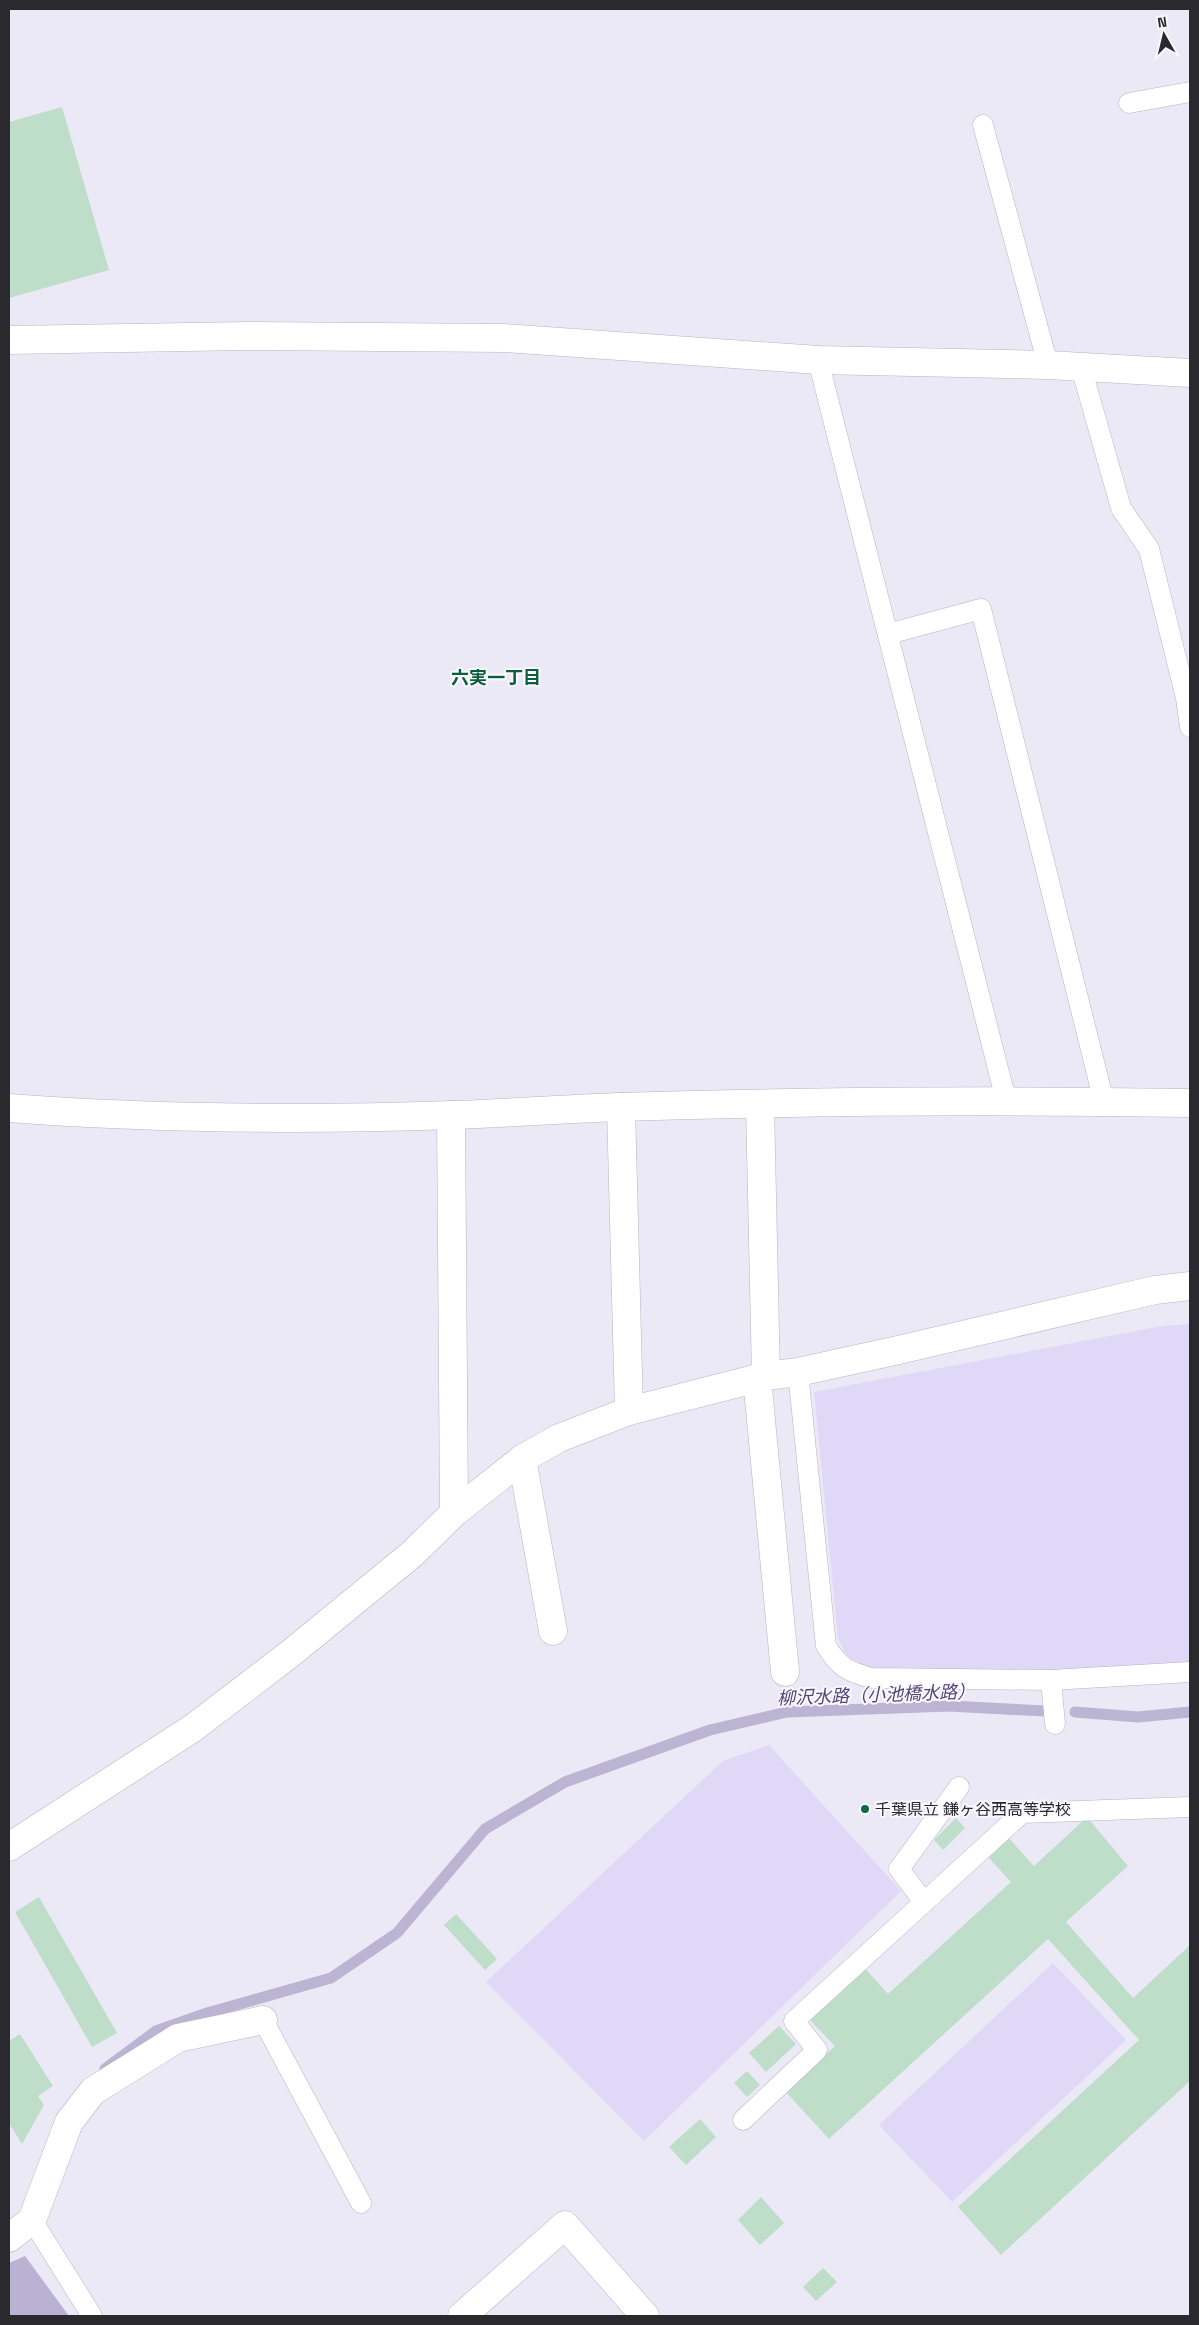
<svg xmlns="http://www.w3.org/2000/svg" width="1199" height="2325" viewBox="0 0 1199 2325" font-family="'Space Grotesk','Noto Sans JP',sans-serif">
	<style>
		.green { fill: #dfd8f7 }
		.forest { fill: #bab2d2 }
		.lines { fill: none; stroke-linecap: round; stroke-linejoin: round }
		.stream { stroke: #bbb4d3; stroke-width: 11 }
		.building { fill: #bedec9 }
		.service-casing { stroke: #b6b4bf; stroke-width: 21 }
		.minor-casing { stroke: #b6b4bf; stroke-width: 29 }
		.service { stroke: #fff; stroke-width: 20 }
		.minor { stroke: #fff; stroke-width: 28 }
		.poi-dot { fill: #106c40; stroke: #f9f7ff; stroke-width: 2 }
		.labels { text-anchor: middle; stroke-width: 4; stroke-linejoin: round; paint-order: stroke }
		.poi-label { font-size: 16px; fill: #2a292e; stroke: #f9f7ff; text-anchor: start }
		.neighbourhood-label { font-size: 18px; font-weight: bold; fill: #095f37; stroke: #f9f7ff }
		.water-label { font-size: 18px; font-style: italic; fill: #524673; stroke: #f9f7ff }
	</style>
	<rect width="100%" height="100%" fill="#ece9f6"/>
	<g class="green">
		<path d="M1190,1324V1663L1052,1672L870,1669L846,1655L838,1638L814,1392L1162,1326Z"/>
		<path d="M769,1745L901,1891L644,2141L486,1982L723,1761Z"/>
		<path d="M1053,1963L1126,2040L952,2202L879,2125Z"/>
	</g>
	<path class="forest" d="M25,2256L69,2316H9V2263Z"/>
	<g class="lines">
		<g class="stream">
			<path d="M1075,1712L1138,1717L1190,1712"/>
			<path d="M105,2069L156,2031L207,2013L331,1978L397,1933L485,1829L565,1782L710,1730L787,1712L949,1706L1044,1711"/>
		</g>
	</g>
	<g class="building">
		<path d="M62,107L109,270L9,298V122Z"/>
		<path d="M1087,1817L1128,1866L1066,1922L1133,1998L1190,1945V2081L1001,2255L958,2207L1139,2040L1048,1939L829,2139L785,2091L835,2046L806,2016L862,1965L888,1994L1011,1882L988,1857L1008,1837L1034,1866Z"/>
		<path d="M956,1818L965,1828L943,1850L934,1840Z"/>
		<path d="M39,1897L117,2033L92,2047L15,1912Z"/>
		<path d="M456,1914L497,1959L485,1970L444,1925Z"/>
		<path d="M779,2026L796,2044L766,2072L749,2053Z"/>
		<path d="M20,2034L53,2086L38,2096L44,2105L22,2144L9,2123V2041Z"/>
		<path d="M747,2071L760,2085L747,2097L734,2083Z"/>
		<path d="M700,2119L716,2137L686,2165L669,2147Z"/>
		<path d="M761,2197L784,2223L760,2245L738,2220Z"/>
		<path d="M823,2268L837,2282L816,2301L803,2287Z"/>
	</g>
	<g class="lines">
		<defs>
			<g id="service">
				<path d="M1129,103L1190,92"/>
				<path d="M983,125L1048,365"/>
				<path d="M818,360L1006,1100"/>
				<path d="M1081,367L1121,508L1149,549L1186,698L1190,727"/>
				<path d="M888,634L981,609L1104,1102"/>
				<path d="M798,1372L826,1646C839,1667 847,1671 871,1678L1051,1680L1190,1672"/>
				<path d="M1051,1680L1055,1724"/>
				<path d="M924,1902L899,1869L959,1787"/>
				<path d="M263,2020L361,2203"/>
				<path d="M743,2120L817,2050L794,2021L1022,1813L1190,1807"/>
				<path d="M32,2220L92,2316"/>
			</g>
			<g id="minor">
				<path d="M9,340L246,336L504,338L818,360L1048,365L1190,373"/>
				<path d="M760,1105L766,1376"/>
				<path d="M621,1107L629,1411"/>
				<path d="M9,1108C156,1119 307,1120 454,1115C509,1113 565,1109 620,1107C810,1101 1000,1100 1190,1103"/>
				<path d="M451,1115L454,1513"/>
				<path d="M757,1378L785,1672"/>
				<path d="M522,1459L553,1631"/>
				<path d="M9,1847L193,1728L291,1653L412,1554L454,1513L522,1459L559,1438L629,1411L766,1376L798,1372L894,1351L1155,1290L1190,1286"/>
				<path d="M9,2238L32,2220L69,2122L93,2091L178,2038L263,2020"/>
				<path d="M462,2316L565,2225L645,2316"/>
			</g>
		</defs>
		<use href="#service" class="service-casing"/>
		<use href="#minor" class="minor-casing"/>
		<use href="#service" class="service"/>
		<use href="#minor" class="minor"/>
	</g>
	<circle class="poi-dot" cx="865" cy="1809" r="5"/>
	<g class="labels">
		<g class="poi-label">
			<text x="875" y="1815">千葉県立 鎌ヶ谷西高等学校</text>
		</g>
		<g class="neighbourhood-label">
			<text x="496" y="684">六実一丁目</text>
		</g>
		<g class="water-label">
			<text transform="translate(876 1695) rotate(-2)" y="6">柳沢水路（小池橋水路）</text>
		</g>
	</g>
	<rect width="1199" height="2325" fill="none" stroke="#2a292e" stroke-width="20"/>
	<g transform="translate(1164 35) rotate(352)" stroke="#f9f7ff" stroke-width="4" paint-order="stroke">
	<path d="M0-4L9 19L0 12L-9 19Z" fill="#2a292e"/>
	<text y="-8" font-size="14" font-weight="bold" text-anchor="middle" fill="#2a292e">N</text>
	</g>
</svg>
